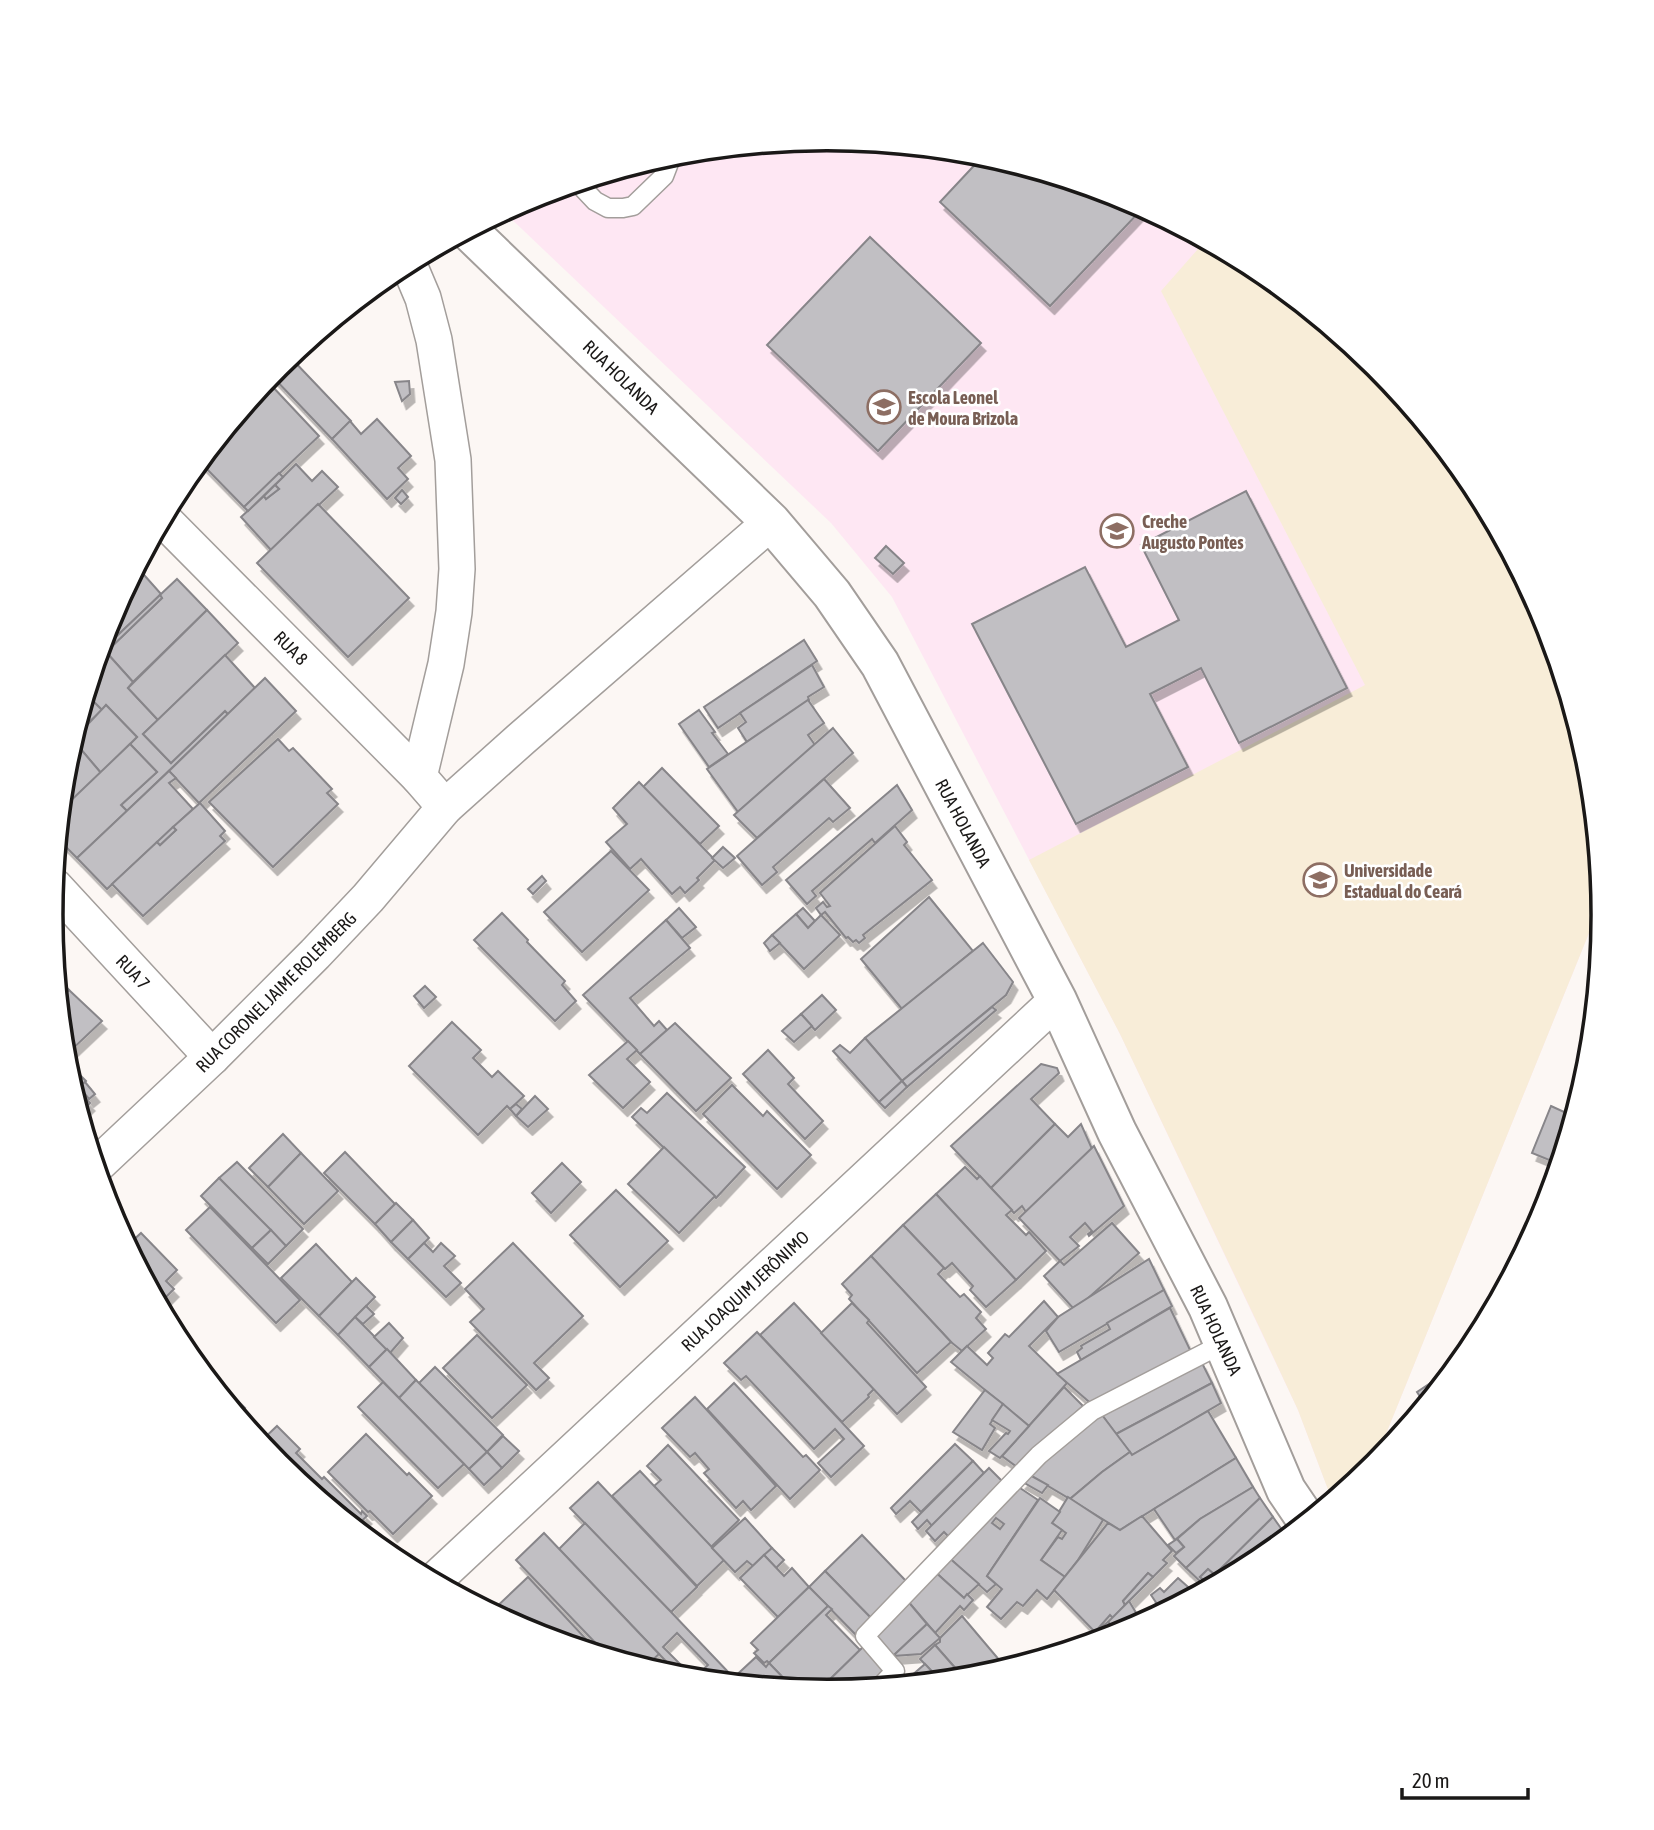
<svg xmlns="http://www.w3.org/2000/svg" width="1654" height="1830" viewBox="0 0 1654 1830" font-family="'Asap Condensed',sans-serif">
<style>
.education{fill:#fee7f3}
.medical{fill:#f8edd8}
.building{fill:#c1bfc3;stroke:#878589;stroke-width:2;fill-rule:evenodd;filter:url(#shadow)}
.lines{fill:none;stroke-linecap:round;stroke-linejoin:round}
.service-casing{stroke:#a39e9b;stroke-width:21}
.minor-casing{stroke:#a39e9b;stroke-width:38}
.tertiary-casing{stroke:#a39e9b;stroke-width:42}
.service{stroke:#fff;stroke-width:18}
.minor{stroke:#fff;stroke-width:35}
.tertiary{stroke:#fff;stroke-width:38}
.labels{text-anchor:middle;dominant-baseline:central;stroke-width:5;stroke-linejoin:round;paint-order:stroke}
.street-label{font-size:18px;fill:#1a1817;stroke:#fff}
.education-label{font-size:18px;font-weight:bold;fill:#785e54;stroke:#fff;text-anchor:start}
.rim{fill:none;stroke:#1a1817;stroke-width:3.5}
</style>
<defs>
<filter id="shadow"><feDropShadow dx="4.5" dy="8" stdDeviation="0" flood-color="#0004"/></filter>
</defs>
<rect width="100%" height="100%" fill="#fcf7f4"/>
<polygon class="education" points="827,139 979,154 1124,198 1259,270 1376,366 1473,484 1544,618 1588,764 1602,901 1373,1466 1332,1500 1298,1410 1120,1034 892,597 831,523 504,212 530,198 676,154"/>
<polygon class="medical" points="1205,241 1259,270 1376,366 1473,484 1544,618 1588,764 1602,901 1373,1466 1332,1500 1298,1410 1263,1335 1120,1034 1029,860 1365,685 1161,291"/>
<g class="building">
<polygon points="984,155 1124,198 1143,208 1050,306 940,202"/>
<polygon points="870,237 981,343 878,451 767,345"/>
<polygon points="290,357 351,421 332,439 271,375"/>
<polygon points="409,381 410,394 402,401 395,382"/>
<polygon points="264,384 268,388 271,385 319,436 244,507 200,462"/>
<polygon points="377,419 411,456 398,468 408,479 387,499 332,439 350,421 361,434"/>
<polygon points="296,464 312,481 322,471 338,487 271,550 241,517 264,496 266,499 279,489 275,485"/>
<polygon points="279,473 283,477 248,511 244,507"/>
<polygon points="275,485 279,489 266,499 264,496"/>
<polygon points="402,490 408,497 401,504 395,498"/>
<polygon points="1246,491 1347,688 1239,743 1201,668 1150,694 1188,767 1076,824 972,624 1085,567 1126,647 1179,620 1141,545"/>
<polygon points="318,504 409,598 348,657 257,563"/>
<polygon points="886,546 904,563 893,574 875,558"/>
<polygon points="137,567 161,594 99,653 110,618"/>
<polygon points="177,579 207,610 133,682 106,652 162,598 160,595 161,594"/>
<polygon points="160,595 162,598 106,652 133,682 128,688 158,720 143,734 171,763 225,711 228,714 127,811 121,805 157,772 130,744 137,737 108,707 106,705 102,710 87,695 99,653"/>
<polygon points="207,610 238,643 158,720 128,688"/>
<polygon points="804,640 817,661 718,728 704,707"/>
<polygon points="225,655 255,688 228,714 225,711 171,763 143,734"/>
<polygon points="812,665 824,687 808,697 809,700 747,742 738,728 746,722 740,713"/>
<polygon points="265,678 296,711 199,803 169,771"/>
<polygon points="87,695 102,710 84,727 79,721"/>
<polygon points="808,700 824,723 808,735 815,745 738,812 707,769"/>
<polygon points="106,705 137,737 101,773 73,740"/>
<polygon points="699,710 715,732 712,733 728,754 709,767 679,724"/>
<polygon points="79,721 84,727 73,738"/>
<polygon points="833,728 853,753 757,838 734,815"/>
<polygon points="278,739 289,751 293,748 332,789 327,793 338,804 273,867 209,802"/>
<polygon points="73,740 101,773 73,799 63,788 66,763"/>
<polygon points="130,744 157,772 121,805 127,811 77,858 58,839 61,810"/>
<polygon points="662,768 719,826 700,844 643,787"/>
<polygon points="169,771 176,778 169,783 193,809 107,889 77,858"/>
<polygon points="824,779 850,808 833,822 829,818 773,867 777,872 762,885 737,856"/>
<polygon points="639,782 715,860 697,878 699,880 685,893 680,887 672,894 641,859 630,869 606,842 627,824 613,808"/>
<polygon points="897,785 912,810 875,843 872,839 812,891 816,896 807,904 786,880"/>
<polygon points="200,803 225,831 220,836 225,841 143,916 112,884 157,842 160,845 176,830 173,827"/>
<polygon points="895,826 907,842 904,845 932,880 863,935 865,938 859,943 856,940 853,942 848,937 846,938 825,912 821,915 816,908 823,902 827,907 830,906 820,893"/>
<polygon points="173,827 176,830 160,845 157,842"/>
<polygon points="723,847 735,858 723,868 712,858"/>
<polygon points="611,851 649,890 582,952 544,912"/>
<polygon points="542,876 546,881 533,894 528,889"/>
<polygon points="929,897 973,951 902,1009 861,959"/>
<polygon points="679,908 696,927 682,938 666,920"/>
<polygon points="803,908 815,921 808,928 796,914"/>
<polygon points="502,913 528,940 527,942 565,981 562,985 576,1001 555,1021 474,940"/>
<polygon points="796,914 808,928 821,915 840,935 804,969 772,935"/>
<polygon points="666,920 690,948 630,998 654,1026 659,1021 667,1030 640,1054 583,995"/>
<polygon points="772,935 780,943 770,951 764,943"/>
<polygon points="983,943 1013,982 1006,995 902,1081 865,1038"/>
<polygon points="57,977 69,990 59,1000"/>
<polygon points="425,986 436,997 424,1008 414,996"/>
<polygon points="69,990 102,1021 65,1056 59,1000"/>
<polygon points="822,995 836,1010 815,1030 801,1014"/>
<polygon points="992,1007 996,1010 907,1087 902,1081"/>
<polygon points="801,1014 812,1026 794,1042 782,1031"/>
<polygon points="452,1022 481,1050 473,1058 492,1077 498,1071 524,1096 510,1109 507,1106 478,1135 409,1066"/>
<polygon points="675,1023 731,1078 696,1111 640,1054"/>
<polygon points="865,1038 902,1081 879,1102 833,1051 840,1045 850,1053"/>
<polygon points="628,1041 637,1050 627,1059 650,1082 623,1108 589,1075"/>
<polygon points="768,1050 794,1078 788,1084 823,1121 805,1139 743,1074"/>
<polygon points="1041,1064 1057,1068 1059,1073 1031,1099 1055,1124 991,1188 951,1146"/>
<polygon points="65,1065 72,1070 74,1069 86,1081 74,1093"/>
<polygon points="902,1081 907,1087 885,1108 879,1102"/>
<polygon points="85,1082 95,1094 89,1099 79,1087"/>
<polygon points="732,1085 763,1116 767,1111 811,1155 777,1189 703,1114"/>
<polygon points="77,1090 90,1103 84,1109 76,1102 74,1093"/>
<polygon points="667,1093 745,1167 716,1198 632,1117 641,1108 647,1113"/>
<polygon points="535,1096 548,1109 528,1127 516,1116"/>
<polygon points="516,1104 522,1109 516,1116 510,1109"/>
<polygon points="1551,1106 1573,1116 1559,1164 1532,1153"/>
<polygon points="1055,1124 1068,1137 1081,1124 1092,1149 1026,1212 1022,1206 1014,1213 991,1188"/>
<polygon points="283,1134 301,1153 268,1187 249,1168"/>
<polygon points="1094,1146 1124,1206 1089,1236 1088,1234 1092,1231 1085,1223 1070,1237 1079,1246 1060,1261 1019,1218"/>
<polygon points="664,1147 715,1196 679,1233 628,1184"/>
<polygon points="345,1152 395,1204 375,1224 324,1173"/>
<polygon points="301,1153 338,1191 304,1224 268,1187"/>
<polygon points="237,1162 303,1229 286,1246 219,1178"/>
<polygon points="562,1163 581,1182 551,1213 532,1193"/>
<polygon points="965,1167 977,1179 980,1176 991,1188 1012,1210 1006,1215 1026,1235 1029,1232 1046,1251 1016,1280 936,1194"/>
<polygon points="219,1178 271,1230 252,1248 201,1196"/>
<polygon points="616,1190 668,1241 620,1287 570,1235"/>
<polygon points="936,1194 1016,1280 986,1307 970,1290 973,1286 952,1263 945,1269 903,1225"/>
<polygon points="396,1203 413,1220 391,1242 375,1224"/>
<polygon points="210,1207 300,1300 276,1323 186,1230"/>
<polygon points="413,1220 429,1238 408,1259 391,1242"/>
<polygon points="1112,1223 1139,1253 1087,1299 1073,1308 1044,1276 1060,1261 1064,1265"/>
<polygon points="903,1225 944,1268 938,1274 960,1297 964,1294 981,1312 976,1318 986,1329 962,1351 951,1342 871,1256"/>
<polygon points="271,1230 286,1246 268,1264 252,1248"/>
<polygon points="141,1233 177,1270 166,1281 174,1289 161,1302 153,1293 128,1245"/>
<polygon points="424,1243 433,1252 441,1243 455,1256 444,1266 461,1283 446,1297 408,1259"/>
<polygon points="513,1243 583,1316 534,1363 549,1378 536,1390 470,1322 484,1309 465,1289"/>
<polygon points="316,1244 352,1282 319,1316 281,1278"/>
<polygon points="871,1256 951,1342 917,1373 849,1299 852,1295 842,1284"/>
<polygon points="1149,1259 1164,1290 1059,1352 1046,1331 1058,1317"/>
<polygon points="356,1278 375,1297 338,1335 319,1316"/>
<polygon points="1164,1290 1172,1306 1081,1360 1077,1352 1082,1348 1081,1346 1110,1329 1107,1323"/>
<polygon points="1044,1301 1058,1317 1029,1346 1067,1383 1029,1426 951,1362 967,1346 987,1365 993,1358 988,1353 1005,1334 1009,1337"/>
<polygon points="794,1303 874,1389 868,1395 869,1397 842,1422 760,1335"/>
<polygon points="852,1303 869,1320 867,1323 926,1387 897,1414 821,1333"/>
<polygon points="366,1306 374,1314 363,1324 355,1317"/>
<polygon points="1170,1308 1192,1354 1095,1407 1057,1374"/>
<polygon points="355,1317 387,1349 369,1367 338,1335"/>
<polygon points="389,1323 403,1338 390,1353 374,1337"/>
<polygon points="757,1332 864,1446 831,1477 818,1463 844,1439 835,1429 814,1449 746,1376 741,1380 724,1363"/>
<polygon points="477,1335 527,1385 492,1418 443,1368"/>
<polygon points="180,1341 245,1408 238,1415 181,1346"/>
<polygon points="387,1349 416,1380 399,1398 369,1367"/>
<polygon points="1201,1361 1212,1383 1116,1434 1102,1415"/>
<polygon points="1456,1366 1425,1404 1417,1392"/>
<polygon points="435,1367 503,1435 487,1452 419,1383"/>
<polygon points="416,1380 487,1452 469,1469 399,1398"/>
<polygon points="383,1382 464,1464 438,1488 358,1407"/>
<polygon points="734,1383 803,1457 806,1455 820,1470 790,1499 707,1409"/>
<polygon points="1212,1383 1221,1403 1132,1455 1116,1434"/>
<polygon points="1064,1387 1083,1406 1059,1428 1021,1470 1002,1456"/>
<polygon points="985,1390 1003,1404 990,1424 995,1428 982,1450 953,1432"/>
<polygon points="695,1397 776,1486 751,1510 743,1501 736,1508 704,1473 709,1469 695,1453 690,1457 662,1428"/>
<polygon points="1003,1404 1029,1426 1000,1458 989,1451 1006,1433 1008,1434 1010,1431 992,1420"/>
<polygon points="1099,1411 1130,1452 1102,1472 1070,1499 1028,1474"/>
<polygon points="1208,1411 1236,1458 1120,1530 1070,1499 1102,1472 1130,1452 1132,1455"/>
<polygon points="277,1426 300,1449 296,1453 322,1479 324,1477 361,1514 362,1511 367,1516 355,1527 278,1464 260,1442"/>
<polygon points="366,1434 407,1475 409,1473 432,1496 393,1534 370,1511 368,1512 328,1472"/>
<polygon points="503,1436 519,1451 502,1468 487,1452"/>
<polygon points="955,1444 973,1461 921,1512 910,1501 896,1514 891,1508"/>
<polygon points="668,1445 739,1520 711,1547 654,1486 661,1480 647,1466"/>
<polygon points="487,1452 502,1468 484,1485 469,1469"/>
<polygon points="1236,1458 1253,1487 1200,1519 1175,1540 1154,1509"/>
<polygon points="973,1461 984,1473 932,1526 927,1520 918,1529 912,1522"/>
<polygon points="989,1468 1004,1483 950,1538 944,1532 935,1541 926,1531"/>
<polygon points="640,1471 724,1560 697,1586 612,1496"/>
<polygon points="1028,1474 1048,1485 1042,1493 1021,1481"/>
<polygon points="598,1482 697,1587 671,1612 570,1508"/>
<path d="M1017,1486L1038,1500L987,1576L996,1584L987,1592L947,1556ZM996,1518L1004,1524L1000,1529L992,1523Z"/>
<polygon points="1253,1487 1260,1498 1186,1568 1174,1556 1184,1547 1177,1539 1200,1519"/>
<polygon points="1068,1497 1103,1520 1078,1560 1065,1577 1041,1560 1058,1537 1062,1539 1066,1533 1052,1523"/>
<polygon points="1040,1498 1060,1512 1052,1523 1062,1530 1041,1560 1065,1577 1047,1599 1037,1590 1023,1606 1017,1602 1001,1619 987,1607 1002,1589 987,1576"/>
<polygon points="1260,1498 1273,1517 1215,1575 1208,1569 1200,1577 1207,1583 1204,1585 1186,1568"/>
<polygon points="1142,1516 1172,1551 1163,1560 1167,1563 1153,1577 1148,1573 1123,1601 1125,1605 1113,1618 1110,1615 1095,1632 1054,1590 1108,1523 1120,1530"/>
<polygon points="1273,1517 1287,1537 1258,1561 1203,1590 1201,1588"/>
<polygon points="745,1518 772,1548 753,1566 747,1561 735,1572 712,1548"/>
<polygon points="585,1523 671,1612 731,1675 724,1681 694,1678 708,1665 677,1633 663,1647 694,1678 681,1677 559,1549"/>
<polygon points="544,1533 659,1654 645,1667 608,1656 516,1560"/>
<polygon points="862,1535 907,1582 872,1619 825,1571"/>
<polygon points="1177,1539 1184,1547 1176,1553 1168,1545"/>
<polygon points="772,1548 784,1560 776,1568 764,1555"/>
<polygon points="764,1555 784,1576 792,1568 809,1587 778,1617 740,1578"/>
<polygon points="947,1556 979,1584 964,1598 933,1570"/>
<polygon points="1208,1569 1215,1575 1207,1583 1200,1577"/>
<polygon points="933,1570 964,1598 967,1594 973,1600 964,1610 960,1606 935,1633 906,1599"/>
<polygon points="825,1571 872,1619 856,1635 809,1587"/>
<polygon points="1148,1573 1153,1577 1125,1605 1123,1601"/>
<polygon points="528,1577 599,1653 530,1632 491,1612"/>
<polygon points="1178,1578 1196,1594 1124,1632 1119,1634 1108,1622 1129,1601 1138,1616 1157,1604 1151,1595 1160,1588 1164,1592"/>
<polygon points="809,1587 828,1606 769,1663 767,1661 764,1663 754,1653 758,1650 751,1643"/>
<polygon points="906,1599 927,1624 893,1656 871,1634"/>
<polygon points="828,1606 832,1609 826,1615 860,1650 819,1690 793,1688 769,1663"/>
<polygon points="962,1616 1006,1668 978,1676 964,1678 935,1645 940,1642 940,1638"/>
<polygon points="1108,1622 1119,1634 1082,1645 1097,1630"/>
<polygon points="927,1624 940,1638 921,1654 893,1656"/>
<polygon points="865,1645 886,1668 867,1687 827,1691 819,1690"/>
<polygon points="935,1645 964,1678 940,1680 920,1659"/>
<polygon points="756,1657 766,1667 769,1663 793,1688 729,1682"/>
<polygon points="925,1664 940,1680 902,1684"/>
</g>
<g class="lines">
<defs>
<g id="service">
<polyline points="578,183 595,201 608,208 623,208 633,206 664,176 669,163 669,156"/>
<polyline points="881,1686 895,1671 865,1636 1039,1455 1092,1411 1224,1343"/>
</g>
<g id="minor">
<polyline points="406,264 412,272 423,298 434,340 453,460 457,569 454,612 446,664 419,777 445,807"/>
<polyline points="163,519 419,777"/>
<polyline points="54,886 212,1057"/>
<polyline points="96,1166 212,1057 315,954 368,898 445,807 521,739 771,522"/>
<polyline points="434,1581 1057,1000"/>
</g>
<polyline id="tertiary" points="469,231 771,522 832,594 880,664 1057,1000 1117,1132 1208,1307 1286,1490 1307,1521"/>
</defs>
<use href="#service" class="service-casing"/>
<use href="#minor" class="minor-casing"/>
<use href="#tertiary" class="tertiary-casing"/>
<use href="#service" class="service"/>
<use href="#minor" class="minor"/>
<use href="#tertiary" class="tertiary"/>
</g>
<defs>
<symbol id="school-ring" viewBox="-11 -11 22 22"><circle r="9.5" fill="#fff" stroke="#8d6e63" stroke-width="1.5"/><path d="M0-5L7-2L0 1L-7-2ZM-4 1L0 2.5L4 1V4Q0 6-4 4Z" fill="#8d6e63"/></symbol>
<symbol id="university-ring" viewBox="-11 -11 22 22"><circle r="9.5" fill="#fff" stroke="#8d6e63" stroke-width="1.5"/><path d="M0-5L7-2L0 1L-7-2ZM-4 1L0 2.5L4 1V4Q0 6-4 4Z" fill="#8d6e63"/></symbol>
</defs>
<g fill-rule="evenodd">
<use href="#school-ring" x="865" y="388" width="38" height="38"/>
<use href="#school-ring" x="1098" y="512" width="38" height="38"/>
<use href="#university-ring" x="1301" y="861" width="38" height="38"/>
</g>
<g class="labels">
<g class="street-label">
<text transform="translate(621 377) rotate(44)">RUA HOLANDA</text>
<text transform="translate(291 648) rotate(45)">RUA 8</text>
<text transform="translate(963 823) rotate(62)">RUA HOLANDA</text>
<text transform="translate(133 972) rotate(47)">RUA 7</text>
<text transform="translate(276 992) rotate(-45)">RUA CORONEL JAIME ROLEMBERG</text>
<text transform="translate(745 1291) rotate(-43)">RUA JOAQUIM JERÔNIMO</text>
<text transform="translate(1216 1330) rotate(65)">RUA HOLANDA</text>
</g>
<g class="education-label">
<text x="908" y="397">Escola Leonel<tspan x="908" dy="21">de Moura Brizola</tspan></text>
<text x="1142" y="521">Creche<tspan x="1142" dy="21">Augusto Pontes</tspan></text>
<text x="1344" y="870">Universidade<tspan x="1344" dy="21">Estadual do Ceará</tspan></text>
</g>
</g>
<path d="M0 0H1654V1830H0ZM63 915a764 764 0 1 1 1528 0a764 764 0 1 1-1528 0Z" fill="#fff" fill-rule="evenodd"/>
<path class="rim" d="M63 915a764 764 0 1 1 1528 0a764 764 0 1 1-1528 0Z"/>
<path d="M1402 1788v10h126v-10" fill="none" stroke="#1a1817" stroke-width="3.5"/>
<text x="1412" y="1788" font-size="21" fill="#1a1817" stroke="#ffffff" stroke-width="5" paint-order="stroke">20 m</text>
</svg>
